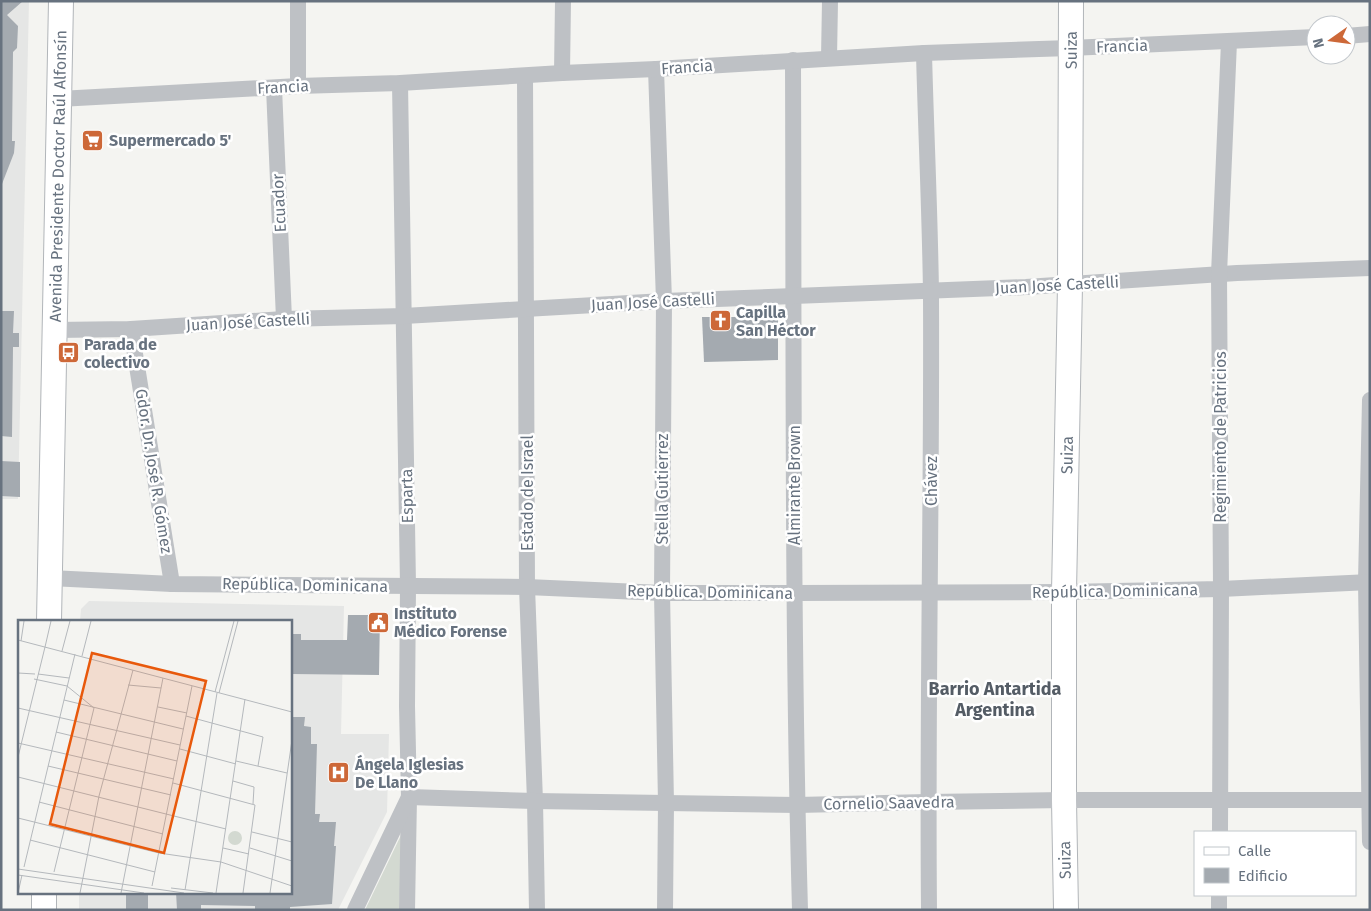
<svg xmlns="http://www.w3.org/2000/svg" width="1371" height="911" viewBox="0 0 1371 911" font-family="'Fira Sans',sans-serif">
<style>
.built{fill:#e5e6e5}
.green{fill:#d3d9d1}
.building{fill:#a4aab0}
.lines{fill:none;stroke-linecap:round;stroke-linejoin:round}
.secondary-casing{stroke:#b1b5b9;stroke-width:26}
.street{stroke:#bec1c5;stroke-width:16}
.secondary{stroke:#fff;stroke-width:24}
.labels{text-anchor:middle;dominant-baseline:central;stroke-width:5;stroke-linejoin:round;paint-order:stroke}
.street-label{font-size:16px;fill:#67727f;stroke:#fff}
.poi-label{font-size:16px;font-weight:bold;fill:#67727f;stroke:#fff;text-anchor:start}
.neighbourhood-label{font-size:18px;font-weight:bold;fill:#545c65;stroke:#fff}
.inset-road{fill:none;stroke:#b4b8bc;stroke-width:1}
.view{fill:#e8590c;fill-opacity:0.15;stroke:#e8590c;stroke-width:2.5}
.inset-edge{fill:none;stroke:#67727f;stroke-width:2.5}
</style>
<rect width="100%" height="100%" fill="#f4f4f1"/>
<g class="built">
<polygon points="1,1 29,1 18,499 1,499"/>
<polygon points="89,601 344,606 341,734 389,734 387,812 338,910 79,910 79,892 290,892 290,621 80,621 81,609"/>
</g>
<polygon class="green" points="403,831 399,910 365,910"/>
<g class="building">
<polygon points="1,1 23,1 7,15 18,26 17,48 13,52 12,141 15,141 14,153 2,184"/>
<polygon points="1,311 14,311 13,333 19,333 19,347 13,347 12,437 1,436"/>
<polygon points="702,317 778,317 778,360 704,362"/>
<polygon points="1,461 20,462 20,497 1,496"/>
<polygon points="348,615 380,615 379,675 292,674 292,662 290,662 290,634 301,634 301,640 347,640"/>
<polygon points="290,717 305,717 304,726 311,727 311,744 317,744 315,814 320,814 319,822 336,822 334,846 336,846 332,904 290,907 290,910 255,910 255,906 201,905 201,910 177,910 176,892 290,892"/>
<rect x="126" y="892" width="22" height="18"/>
</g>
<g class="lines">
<defs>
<g id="secondary">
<path id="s1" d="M49,621L61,1"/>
<polyline points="44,910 44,892"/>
<path id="s2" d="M1066,910L1064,800V592L1070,285L1071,1"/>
</g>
</defs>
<use href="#secondary" class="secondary-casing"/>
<g class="street">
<polyline points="1346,36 1370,34"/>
<path d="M924,53C926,133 930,214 931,294C932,499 927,704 929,910"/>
<polyline points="829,58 830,1"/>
<path d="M793,60C794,343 792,627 800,910"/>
<polyline points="656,69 664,301 662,593 666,803 665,910"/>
<polyline points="562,73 563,1"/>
<polyline points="525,76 527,587 535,801 537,910"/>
<polyline points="400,83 408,586 407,706 409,797 407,910"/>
<polyline points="298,86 298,1"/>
<polyline points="274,88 284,319"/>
<polyline points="59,99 298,86 400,83 562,73 656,69 924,53 1070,48 1316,37"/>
<polyline points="131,329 172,584"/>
<polyline points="55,330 131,329 284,319 404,316 664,301 1026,287 1237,273 1370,268"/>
<polyline points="1370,400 1366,582 1370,842"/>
<polyline points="50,578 172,584 527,587 662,593 795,593 1064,592 1221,589 1370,582"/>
<polyline points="1220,832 1221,589 1219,274 1229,42"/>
<polyline points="355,910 409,797 535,801 797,805 928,802 1064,800 1370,800"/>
<polyline points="1219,910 1219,895"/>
</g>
<use href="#secondary" class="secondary"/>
</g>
<defs>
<symbol id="supermarket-square" viewBox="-11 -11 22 22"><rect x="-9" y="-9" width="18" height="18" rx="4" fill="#cd6838" stroke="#fff"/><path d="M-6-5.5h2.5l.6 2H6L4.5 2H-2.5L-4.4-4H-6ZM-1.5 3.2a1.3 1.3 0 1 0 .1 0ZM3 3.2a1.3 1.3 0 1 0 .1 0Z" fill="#fff"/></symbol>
<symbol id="church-square" viewBox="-11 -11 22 22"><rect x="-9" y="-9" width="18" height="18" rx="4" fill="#cd6838" stroke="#fff"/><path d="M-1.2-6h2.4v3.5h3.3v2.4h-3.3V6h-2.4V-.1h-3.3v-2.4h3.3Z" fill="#fff"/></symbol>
<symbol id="bus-square" viewBox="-11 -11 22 22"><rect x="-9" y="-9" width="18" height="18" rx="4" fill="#cd6838" stroke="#fff"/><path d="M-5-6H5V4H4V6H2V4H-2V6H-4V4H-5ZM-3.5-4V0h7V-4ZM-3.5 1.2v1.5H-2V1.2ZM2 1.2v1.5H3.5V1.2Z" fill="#fff"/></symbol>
<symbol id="civic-square" viewBox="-11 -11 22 22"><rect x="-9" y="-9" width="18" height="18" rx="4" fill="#cd6838" stroke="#fff"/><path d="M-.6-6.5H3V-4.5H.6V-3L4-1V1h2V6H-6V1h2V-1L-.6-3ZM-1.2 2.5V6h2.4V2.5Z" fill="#fff"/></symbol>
<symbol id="hospital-square" viewBox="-11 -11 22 22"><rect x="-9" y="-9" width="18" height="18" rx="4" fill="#cd6838" stroke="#fff"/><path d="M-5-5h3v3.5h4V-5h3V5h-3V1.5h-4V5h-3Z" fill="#fff"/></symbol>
</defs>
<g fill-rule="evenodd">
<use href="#supermarket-square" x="80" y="128" width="25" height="25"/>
<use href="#church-square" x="708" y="308" width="25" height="25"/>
<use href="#bus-square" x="56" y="340" width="25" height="25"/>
<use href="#civic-square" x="366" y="610" width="25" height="25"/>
<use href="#hospital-square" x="326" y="760" width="25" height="25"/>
</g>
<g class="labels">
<g class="street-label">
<text transform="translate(1122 46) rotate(-2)">Francia</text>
<text stroke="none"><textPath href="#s2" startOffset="860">Suiza</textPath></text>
<text transform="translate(687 67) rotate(-4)">Francia</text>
<text transform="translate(283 87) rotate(-3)">Francia</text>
<text stroke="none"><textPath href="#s1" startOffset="445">Avenida Presidente Doctor Raúl Alfonsín</textPath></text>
<text transform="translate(279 203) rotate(-93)">Ecuador</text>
<text transform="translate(1057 285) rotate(-3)">Juan José Castelli</text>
<text transform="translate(653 302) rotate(-3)">Juan José Castelli</text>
<text transform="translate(248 322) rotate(-3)">Juan José Castelli</text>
<text transform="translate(1220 437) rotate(-90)">Regimiento de Patricios</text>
<text stroke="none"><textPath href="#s2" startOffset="455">Suiza</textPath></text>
<text transform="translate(154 471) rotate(81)">Gdor. Dr. José R. Gómez</text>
<text transform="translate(931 481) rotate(-90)">Chávez</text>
<text transform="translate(794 485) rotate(-90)">Almirante Brown</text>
<text transform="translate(662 489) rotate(-90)">Stella Gutierrez</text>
<text transform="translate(527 493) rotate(-90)">Estado de Israel</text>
<text transform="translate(407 496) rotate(-91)">Esparta</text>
<text transform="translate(305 585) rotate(1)">República. Dominicana</text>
<text transform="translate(1115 591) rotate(-1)">República. Dominicana</text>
<text transform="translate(710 592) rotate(1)">República. Dominicana</text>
<text transform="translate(889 803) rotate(-1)">Cornelio Saavedra</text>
<text transform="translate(1065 860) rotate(-91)">Suiza</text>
</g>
<g class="poi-label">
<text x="109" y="140">Supermercado 5'</text>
<text x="736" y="312">Capilla<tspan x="736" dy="18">San Héctor</tspan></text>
<text x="84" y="344">Parada de<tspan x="84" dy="18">colectivo</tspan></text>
<text x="394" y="613">Instituto<tspan x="394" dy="18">Médico Forense</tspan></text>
<text x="355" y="764">Ángela Iglesias<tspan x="355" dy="18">De Llano</tspan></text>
</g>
<g class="neighbourhood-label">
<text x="995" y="689">Barrio Antartida<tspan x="995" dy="21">Argentina</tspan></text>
</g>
</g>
<g transform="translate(18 620)">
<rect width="274" height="274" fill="#f4f4f1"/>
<path d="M210 218a7 7 0 1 1 14 0a7 7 0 1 1-14 0Z" fill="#d3d9d1"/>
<path class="inset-road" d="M0,20L274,92M3,21L6,1M27,27L33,1M44,31L52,1M64,36L73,1M0,53L17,54M20,54L51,58M16,59L49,66L76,88L36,252M110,65L143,68M197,72L216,1M201,73L220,1M46,80L165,109M140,87L169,93M0,88L162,125M168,96L245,117L240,146M38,112L159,141M0,123L156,159M162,129L218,144M0,137L27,27M218,141L269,153M30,146L153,175M0,157L208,209M215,161L236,167L235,184M155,163L237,185L225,273M21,182L145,214M0,198L141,233L203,242L274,266M234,212L274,222M12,220L137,252M205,228L231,234M232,228L274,241M6,247L57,34M0,249L166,273M0,255L126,273M134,266L174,66M153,268L195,273M167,270L199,73M0,273L4,255M62,273L81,176L115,50M103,273L145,58M198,273L227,79M252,273L274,120"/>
<path class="view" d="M74,33L188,61L146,233L32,204Z"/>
<rect width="274" height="274" class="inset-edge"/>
</g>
<rect width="1371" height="911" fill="none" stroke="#67727f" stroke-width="5"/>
<rect x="1194" y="831" width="162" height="65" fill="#ffffff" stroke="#c2c7cc"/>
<rect x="1204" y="847" width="25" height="8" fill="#ffffff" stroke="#c2c7cc"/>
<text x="1238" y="856" font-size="15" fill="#67727f">Calle</text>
<rect x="1204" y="868" width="25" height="15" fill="#a4aab0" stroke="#c2c7cc"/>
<text x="1238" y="881" font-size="15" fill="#67727f">Edificio</text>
<g transform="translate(1331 40) rotate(256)"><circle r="24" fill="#ffffff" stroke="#c2c7cc"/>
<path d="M0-4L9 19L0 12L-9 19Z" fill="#cd6838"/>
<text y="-8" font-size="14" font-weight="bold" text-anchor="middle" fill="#67727f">N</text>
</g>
</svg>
